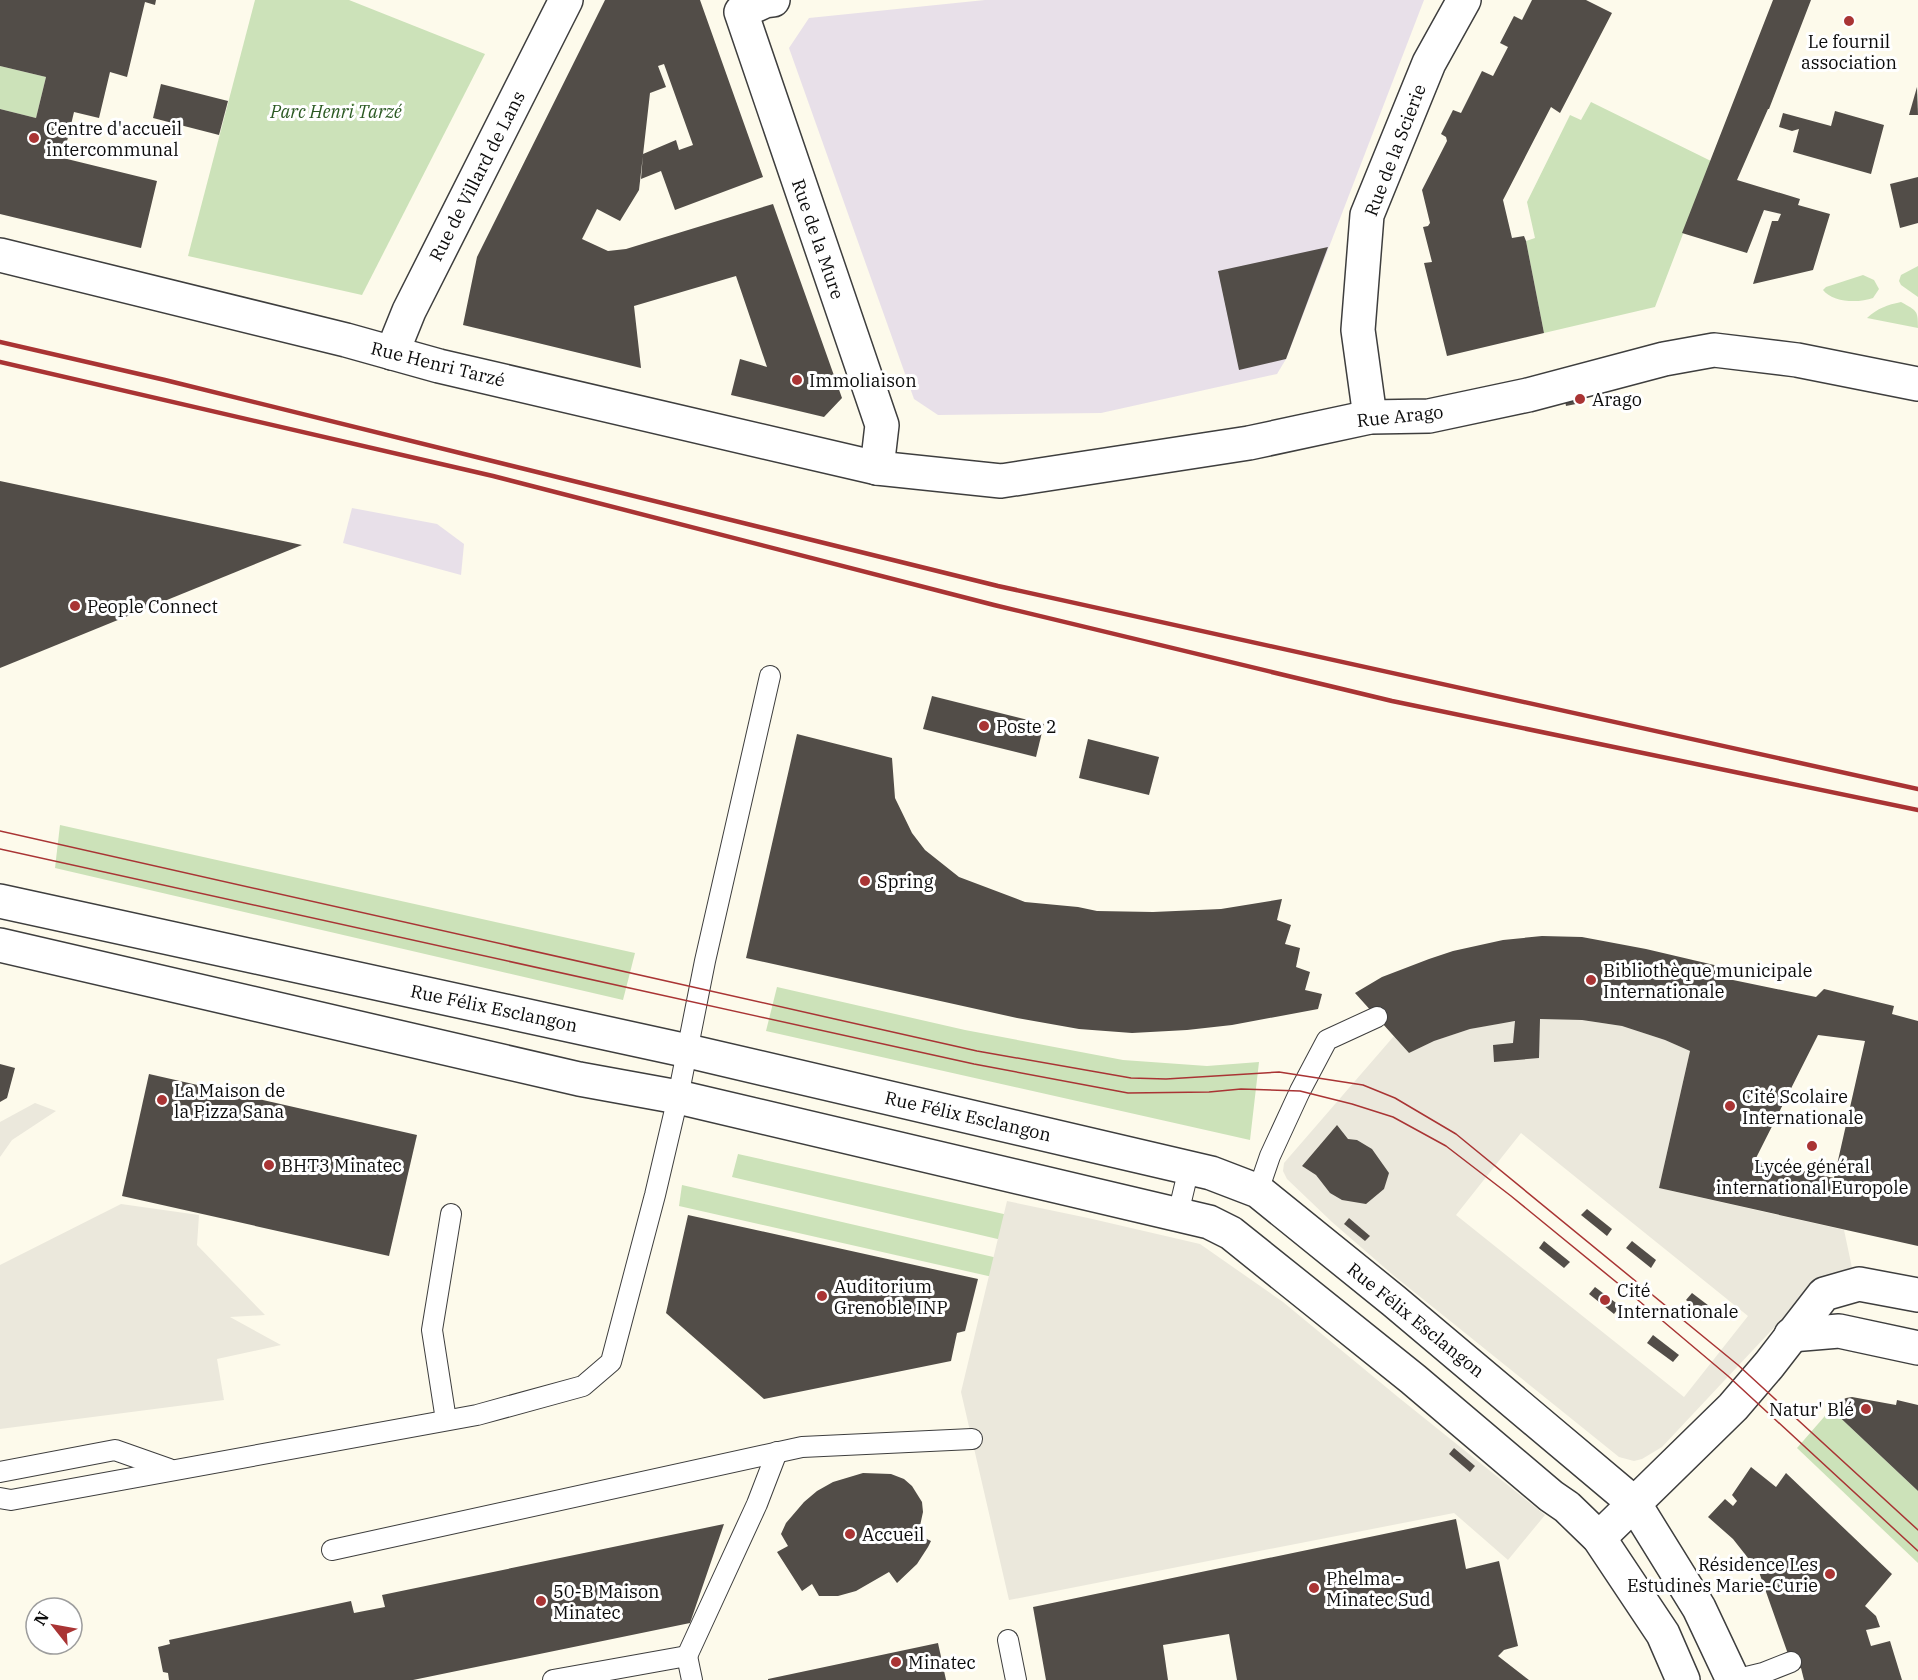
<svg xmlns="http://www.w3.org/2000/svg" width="1918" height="1680" viewBox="0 0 1918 1680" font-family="'IBM Plex Serif',serif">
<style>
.industrial{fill:#e8e0e9}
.green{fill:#cce2b9}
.plaza{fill:#ebe8dc;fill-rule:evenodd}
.building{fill:#524d48;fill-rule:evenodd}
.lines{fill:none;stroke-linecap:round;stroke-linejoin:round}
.service-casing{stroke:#3e3e3e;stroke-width:22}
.minor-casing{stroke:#3e3e3e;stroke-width:36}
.tertiary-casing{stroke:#3e3e3e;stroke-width:36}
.service{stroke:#fff;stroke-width:20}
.minor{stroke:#fff;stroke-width:33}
.tertiary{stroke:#fff;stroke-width:33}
.tram{stroke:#a93434;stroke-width:1.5}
.rail{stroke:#a93434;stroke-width:4.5}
.poi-dot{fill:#a93434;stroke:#fff;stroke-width:2}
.labels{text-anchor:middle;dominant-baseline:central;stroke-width:6;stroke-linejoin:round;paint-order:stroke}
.poi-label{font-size:18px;fill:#0b0b0b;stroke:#fff;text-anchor:start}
.park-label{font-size:18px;font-style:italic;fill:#2c5a24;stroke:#fff}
.street-label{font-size:18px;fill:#0b0b0b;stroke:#fff}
</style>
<rect width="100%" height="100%" fill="#fdfaeb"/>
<g class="industrial">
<polygon points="985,0 1424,0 1286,359 1277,374 1101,413 938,415 914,399 789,48 809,18"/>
<polygon points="352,508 437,524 464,544 461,575 343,543"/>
</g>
<g class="green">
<polygon points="255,0 349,0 485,54 362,295 188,256"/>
<polygon points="0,66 46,77 36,118 0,109"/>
<polygon points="1591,102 1711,161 1655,307 1544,333 1526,241 1535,238 1527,202 1570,115 1581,120"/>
<polygon points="1918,266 1918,297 1901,285 1899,281 1901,275"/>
<path d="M1863,275L1874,280L1879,289L1873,298C1859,303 1833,303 1823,290L1826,287Z"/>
<path d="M1901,302C1917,311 1918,310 1918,328L1867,318C1878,308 1887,305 1901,302Z"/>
<polygon points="60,825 635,953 623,1000 55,868"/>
<polygon points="777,987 965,1030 1123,1060 1207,1066 1259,1062 1250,1140 766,1031"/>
<polygon points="738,1154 1212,1261 1216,1290 732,1177"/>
<polygon points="682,1185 1002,1259 997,1278 679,1206"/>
<polygon points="1831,1409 1918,1491 1918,1563 1797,1448"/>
</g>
<g class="plaza">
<path d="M1540,1019L1582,1020L1622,1026L1665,1040L1690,1051L1659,1188L1844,1230L1851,1263L1853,1275L1798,1302L1662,1447L1642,1459L1634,1461L1619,1457L1393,1275L1332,1222L1287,1179L1283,1171L1284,1163L1394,1036L1409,1053L1434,1041L1470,1029L1501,1023ZM1337,1125L1346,1192L1302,1166ZM1521,1133L1748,1316L1684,1397L1456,1215ZM1349,1218L1369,1235L1365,1241L1344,1224Z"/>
<polygon points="35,1103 56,1111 12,1140 0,1157 0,1122"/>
<polygon points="1007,1201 1088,1218 1200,1244 1283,1302 1398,1397 1545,1515 1508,1560 1454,1513 1009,1600 961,1392"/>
<polygon points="121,1204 199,1215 197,1245 265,1315 230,1317 281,1345 217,1359 224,1400 0,1429 0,1265"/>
</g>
<g class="building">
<polygon points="0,0 156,0 155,5 145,2 127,77 110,72 99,118 74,112 63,158 157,181 141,248 0,214 0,109 36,118 46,77 0,66"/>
<polygon points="605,0 700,0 763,177 675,210 661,171 641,179 643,154 676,140 679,150 693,145 664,64 658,66 666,87 650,93 639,190 620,221 597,209 582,239 608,251 626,249 773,204 842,398 824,417 731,395 740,359 767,367 736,276 634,306 641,368 463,325 477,257"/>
<polygon points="1532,0 1586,0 1612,13 1560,113 1551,107 1503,200 1512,238 1524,236 1526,241 1544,333 1447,356 1424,263 1432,262 1423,227 1428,226 1430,223 1422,190 1447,141 1446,137 1441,134 1453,110 1461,113 1482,71 1493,76 1508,47 1500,43 1514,16 1522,20"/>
<polygon points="1773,0 1811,0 1769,109 1768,109 1737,180 1800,199 1798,205 1830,214 1813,270 1753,284 1772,221 1778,221 1781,214 1764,210 1747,253 1682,233"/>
<polygon points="161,84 228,101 219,135 153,118"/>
<polygon points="1917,87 1918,115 1909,115"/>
<polygon points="1835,111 1884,125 1871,174 1793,152 1799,129 1792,131 1779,127 1783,113 1831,126"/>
<polygon points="1918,177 1918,223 1900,228 1890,184"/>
<polygon points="1328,247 1286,359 1239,370 1218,271"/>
<polygon points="1585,396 1586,402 1566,406 1565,401"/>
<polygon points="0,481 302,545 0,668"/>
<polygon points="932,696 1044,724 1036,757 923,729"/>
<polygon points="797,734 892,758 895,798 912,833 925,850 959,877 1025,902 1078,907 1097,911 1153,912 1221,909 1282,899 1277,920 1291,925 1285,944 1300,948 1296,967 1310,972 1305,990 1322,994 1318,1009 1232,1025 1187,1030 1132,1033 1079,1029 1017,1018 746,958"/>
<polygon points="1088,739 1159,757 1149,795 1079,778"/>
<path d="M1542,936L1582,937L1646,949L1727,968L1725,976L1733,980L1816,997L1824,989L1894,1006L1892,1014L1918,1021V1246L1659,1188L1690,1051L1665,1040L1622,1026L1582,1020L1540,1019L1539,1058L1494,1062L1493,1045L1513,1043L1515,1021L1470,1029L1434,1041L1409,1053L1355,993L1382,977L1429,959L1453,951L1503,940ZM1818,1035L1865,1041L1834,1178L1755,1160Z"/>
<polygon points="0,1064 15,1068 7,1098 0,1102"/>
<polygon points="149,1074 417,1135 389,1256 122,1196"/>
<polygon points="1337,1125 1348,1139 1357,1140 1372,1149 1389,1173 1384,1189 1366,1204 1342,1200 1330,1193 1316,1175 1302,1166"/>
<polygon points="1587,1209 1612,1229 1607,1236 1581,1215"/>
<polygon points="688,1215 978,1279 965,1331 957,1333 951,1361 764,1399 666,1313"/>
<polygon points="1349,1218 1370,1236 1365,1241 1344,1224"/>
<polygon points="1544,1241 1570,1262 1564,1268 1539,1248"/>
<polygon points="1632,1241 1656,1260 1651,1268 1626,1248"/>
<polygon points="1595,1287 1620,1306 1614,1314 1589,1294"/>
<polygon points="1692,1293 1717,1312 1711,1319 1686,1300"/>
<polygon points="1653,1335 1679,1355 1673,1362 1647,1343"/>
<polygon points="1852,1397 1896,1405 1897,1400 1918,1405 1918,1491 1831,1409 1839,1402 1846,1398"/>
<polygon points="1454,1448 1475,1466 1470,1472 1449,1454"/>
<polygon points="1751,1467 1776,1487 1786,1473 1892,1574 1865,1606 1876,1616 1880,1627 1866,1630 1871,1646 1890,1641 1902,1680 1804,1680 1801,1668 1794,1671 1759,1572 1733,1539 1708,1517 1725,1499 1733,1506 1737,1501 1732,1495"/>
<polygon points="863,1473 891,1474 904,1479 912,1486 922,1502 923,1512 918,1535 931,1541 928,1547 917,1564 897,1583 889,1572 856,1591 838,1596 819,1596 812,1584 802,1591 777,1552 788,1546 781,1534 786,1523 804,1502 817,1491 833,1482"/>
<polygon points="1456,1519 1466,1569 1499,1561 1518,1646 1504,1650 1498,1656 1529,1680 1237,1680 1229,1634 1163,1645 1168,1680 1046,1680 1033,1607"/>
<polygon points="724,1524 690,1623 413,1680 169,1680 168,1673 163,1672 158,1647 170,1644 169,1640 351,1601 354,1613 385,1607 382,1595"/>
<polygon points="938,1643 946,1680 768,1680 768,1679"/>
</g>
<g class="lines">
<defs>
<g id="service">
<polyline points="1258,1191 1270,1156 1300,1091 1327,1040 1377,1017"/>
<polyline points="1178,1214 1189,1168"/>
<polyline points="446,1420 432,1330 451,1214"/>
<polyline points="0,1472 115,1450 169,1469"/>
<polyline points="0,1498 11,1500 477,1415 583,1386 611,1362 655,1195 678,1097 705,961 770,676"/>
<polyline points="332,1550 802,1447 972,1439"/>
<polyline points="1008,1640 1016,1680"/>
<polyline points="687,1656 757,1504 777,1452"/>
<polyline points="553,1680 687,1656 692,1680"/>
<polyline points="1734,1680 1763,1673 1791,1662"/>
</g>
<g id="minor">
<polyline points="773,0 765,1 741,12 882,425 877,468"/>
<polyline points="0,255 346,340 439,366 877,468 1001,481 1249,443 1370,417 1429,416 1528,395 1664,359 1714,350 1797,360 1918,384"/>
<polyline points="392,353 409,311 566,0"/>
<polyline points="1370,417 1358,330 1367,215 1429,63 1464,0"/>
<polyline points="1791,1335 1839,1331 1918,1348"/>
<polyline points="1599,1538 1733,1407 1769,1365 1824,1294 1859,1284 1918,1295"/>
</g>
<g id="tertiary">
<polyline points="0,901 688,1051 1211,1173 1258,1191 1394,1301 1634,1503 1699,1608 1733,1680"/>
<polyline points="0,945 579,1079 678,1097 1209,1222 1231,1233 1413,1379 1551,1496 1567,1507 1599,1538 1663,1634 1683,1680"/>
</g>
</defs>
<use href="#service" class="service-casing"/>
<use href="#minor" class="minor-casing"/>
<use href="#tertiary" class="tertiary-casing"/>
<use href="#service" class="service"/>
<use href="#minor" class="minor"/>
<use href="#tertiary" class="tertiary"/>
<g class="tram">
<polyline points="0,831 977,1051 1131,1078 1166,1079 1279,1072 1363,1085 1395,1098 1456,1134 1738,1365 1918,1530"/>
<polyline points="0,849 974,1064 1128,1093 1209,1092 1241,1089 1300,1091 1352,1104 1393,1117 1446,1146 1511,1196 1626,1290 1728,1376 1918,1551"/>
</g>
<g class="rail">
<polyline points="0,342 165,380 998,586 1918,789"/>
<polyline points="0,362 493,476 994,605 1392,701 1918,810"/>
</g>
</g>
<g class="poi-dot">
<circle cx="1849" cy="21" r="6"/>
<circle cx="34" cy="138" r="6"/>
<circle cx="797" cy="380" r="6"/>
<circle cx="1580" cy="399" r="6"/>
<circle cx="75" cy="606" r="6"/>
<circle cx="984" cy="726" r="6"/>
<circle cx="865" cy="881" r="6"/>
<circle cx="1591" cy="980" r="6"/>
<circle cx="162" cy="1100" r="6"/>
<circle cx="1730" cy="1106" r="6"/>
<circle cx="1812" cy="1146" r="6"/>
<circle cx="269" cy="1165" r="6"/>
<circle cx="822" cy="1296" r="6"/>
<circle cx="1605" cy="1300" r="6"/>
<circle cx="1866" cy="1409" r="6"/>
<circle cx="850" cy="1534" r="6"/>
<circle cx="1830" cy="1574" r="6"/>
<circle cx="1314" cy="1588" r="6"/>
<circle cx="541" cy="1601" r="6"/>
<circle cx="896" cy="1662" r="6"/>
</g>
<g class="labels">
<g class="poi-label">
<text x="1849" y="41" text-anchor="middle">Le fournil<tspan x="1849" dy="21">association</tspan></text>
<text x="46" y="128">Centre d'accueil<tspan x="46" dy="21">intercommunal</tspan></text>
<text x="809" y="380">Immoliaison</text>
<text x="1592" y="399">Arago</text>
<text x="87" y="606">People Connect</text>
<text x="996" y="726">Poste 2</text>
<text x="877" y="881">Spring</text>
<text x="1603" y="970">Bibliothèque municipale<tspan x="1603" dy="21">Internationale</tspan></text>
<text x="174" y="1090">La Maison de<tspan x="174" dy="21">la Pizza Sana</tspan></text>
<text x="1742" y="1096">Cité Scolaire<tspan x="1742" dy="21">Internationale</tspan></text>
<text x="281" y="1165">BHT3 Minatec</text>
<text x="1812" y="1166" text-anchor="middle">Lycée général<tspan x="1812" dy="21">international Europole</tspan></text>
<text x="834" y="1286">Auditorium<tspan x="834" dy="21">Grenoble INP</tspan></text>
<text x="1617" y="1290">Cité<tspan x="1617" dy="21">Internationale</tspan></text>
<text x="1854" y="1409" text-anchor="end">Natur' Blé</text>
<text x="862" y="1534">Accueil</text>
<text x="1818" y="1564" text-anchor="end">Résidence Les<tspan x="1818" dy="21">Estudines Marie-Curie</tspan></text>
<text x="1326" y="1578">Phelma -<tspan x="1326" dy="21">Minatec Sud</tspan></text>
<text x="553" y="1591">50-B Maison<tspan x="553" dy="21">Minatec</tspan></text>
<text x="908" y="1662">Minatec</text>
</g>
<g class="park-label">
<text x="336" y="111">Parc Henri Tarzé</text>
</g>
<g class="street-label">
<text transform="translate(1395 150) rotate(-69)">Rue de la Scierie</text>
<text transform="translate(477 176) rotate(-63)">Rue de Villard de Lans</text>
<text transform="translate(818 239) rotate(71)">Rue de la Mure</text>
<text transform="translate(438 364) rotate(14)">Rue Henri Tarzé</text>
<text transform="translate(1400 416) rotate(-6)">Rue Arago</text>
<text transform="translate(494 1008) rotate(12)">Rue Félix Esclangon</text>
<text transform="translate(968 1116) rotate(13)">Rue Félix Esclangon</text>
<text transform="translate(1416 1320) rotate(39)">Rue Félix Esclangon</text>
</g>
</g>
<g transform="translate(54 1626) rotate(301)"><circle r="28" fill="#ffffff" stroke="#9d9d9d" stroke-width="1.5"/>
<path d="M0-4.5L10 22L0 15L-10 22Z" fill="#a93434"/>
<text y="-9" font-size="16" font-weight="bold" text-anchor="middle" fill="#0b0b0b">N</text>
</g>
</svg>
